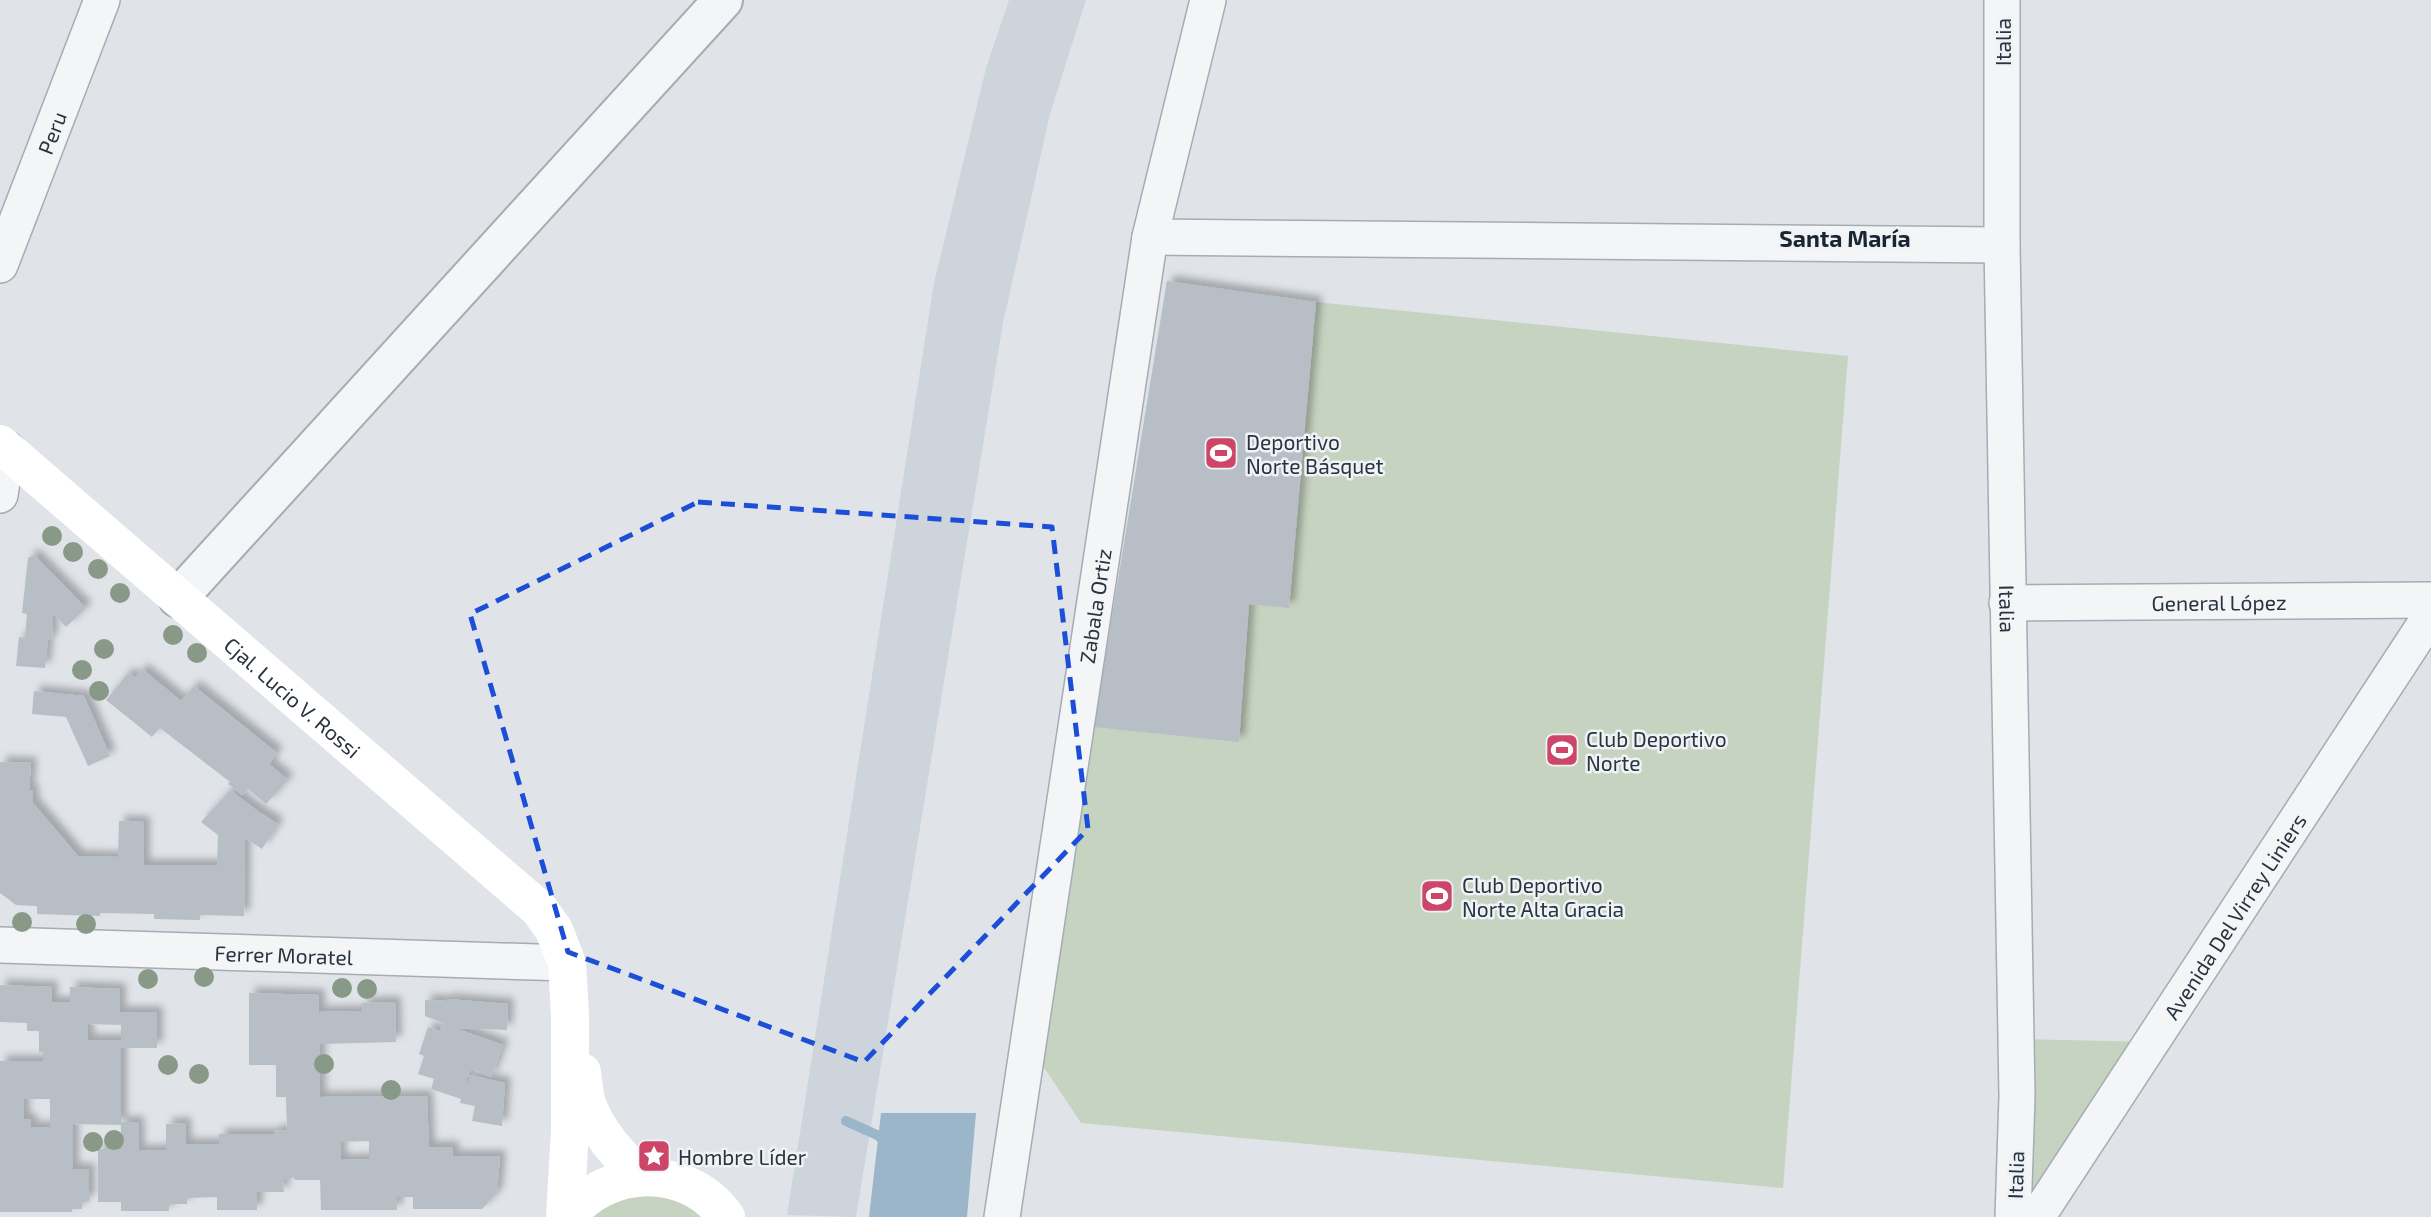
<svg xmlns="http://www.w3.org/2000/svg" width="2431" height="1217" viewBox="0 0 2431 1217" font-family="'Exo 2',sans-serif">
<style>
.built{fill:#ced4db}
.green{fill:#c7d3c1}
.water{fill:#9bb6c9}
.lines{fill:none;stroke-linecap:round;stroke-linejoin:round}
.stream{stroke:#9bb6c9;stroke-width:10}
.building{fill:#b7bec6;fill-rule:evenodd;filter:url(#shadow)}
.minor-casing{stroke:#a5acb3;stroke-width:38}
.tertiary-casing{stroke:#a5acb3;stroke-width:42}
.minor{stroke:#f3f5f7;stroke-width:35}
.tertiary{stroke:#f3f5f7;stroke-width:38}
.secondary{stroke:#fff;stroke-width:38}
.tree{fill:#899987}
.marked{fill:none;stroke:#1d4ed8;stroke-width:5;stroke-dasharray:14 9;stroke-linejoin:round}
.labels{text-anchor:middle;dominant-baseline:central;stroke-width:5;stroke-linejoin:round;paint-order:stroke}
.street-label{font-size:21px;fill:#293440;stroke:#eff3f6}
.poi-label{font-size:21px;fill:#293440;stroke:#eff3f6;text-anchor:start}
.neighbourhood-label{font-size:23px;font-weight:bold;fill:#1b2531;stroke:#eff3f6}
</style>
<defs>
<filter id="shadow"><feDropShadow dx="6" dy="-6" stdDeviation="3.5" flood-color="#0004"/></filter>
</defs>
<rect width="100%" height="100%" fill="#e0e4e9"/>
<polygon class="built" points="1009,0 1086,0 1050,114 1003,323 856,1217 787,1215 934,283 986,68"/>
<g class="green">
<polygon points="1167,281 1316,302 1848,356 1783,1188 1081,1123 1043,1066 1094,727"/>
<polygon points="2016,1039 2152,1042 2021,1217"/>
<polygon points="658,1189 709,1217 581,1217 592,1207"/>
</g>
<polygon class="water" points="881,1113 976,1113 967,1217 869,1217"/>
<g class="lines">
<polyline class="stream" points="846,1121 877,1135 888,1144"/>
</g>
<g class="building">
<polygon points="1167,281 1316,302 1289,608 1249,604 1239,742 1094,727"/>
<polygon points="34,555 86,608 66,627 53,614 52,640 48,640 45,668 16,666 19,637 25,638 27,614 22,613 28,558"/>
<polygon points="142,669 181,701 194,686 277,753 269,764 288,780 266,804 248,789 242,795 228,784 230,782 160,728 152,737 106,700 128,673 135,678"/>
<polygon points="34,691 84,696 110,756 88,766 66,717 32,714"/>
<polygon points="0,762 31,763 29,790 33,791 33,803 78,856 118,857 119,821 144,822 144,865 217,865 218,835 201,822 230,790 259,812 278,824 262,849 245,838 244,916 200,915 200,920 154,919 154,914 100,913 100,916 37,914 37,906 16,905 0,893"/>
<path d="M0,985L52,987L51,1002H70V987L120,989V1012H157V1048H121V1122H138L139,1151L166,1150V1124L185,1123L186,1144H219V1134H274V1131L287,1130L286,1097H276V1065H249V993L319,995V1012L363,1011L362,1003L395,1002L396,1042L320,1044V1097L427,1096L429,1147H453V1156H500L497,1193L482,1209H413V1197H397V1210H321L320,1180H295L293,1177L289,1180H283L284,1192H257V1210H217V1197L187,1198V1204H169V1211H121V1202H98V1149H121V1125L73,1124V1169H89V1201H82V1209H72V1212H0V1061H43V1052H39V1031H27V1023L0,1022ZM88,1024L121,1025V1040H88ZM24,1099H50V1127H31V1120L24,1119ZM369,1141V1159L341,1160L340,1142Z"/>
<polygon points="448,999 508,1004 507,1030 455,1028 503,1045 491,1077 471,1069 466,1081 468,1083 470,1075 505,1083 502,1126 472,1121 475,1106 460,1103 461,1099 431,1089 434,1079 418,1074 424,1056 419,1054 428,1027 440,1031 443,1023 425,1016 425,1000 447,1001"/>
</g>
<g class="lines">
<defs>
<g id="minor">
<path id="s1" d="M2002,0V245L2017,1096L2013,1217"/>
<polyline points="1150,237 2002,245"/>
<path id="s2" d="M0,265L102,0"/>
<polyline points="0,495 7,449"/>
<path id="s3" d="M2007,603L2431,600"/>
<path id="s4" d="M0,945L567,963"/>
<path id="s5" d="M1002,1217L1150,237L1208,0"/>
<path id="s6" d="M2037,1217L2431,615"/>
</g>
<polyline id="tertiary" points="178,598 723,0"/>
</defs>
<use href="#minor" class="minor-casing"/>
<use href="#tertiary" class="tertiary-casing"/>
<use href="#minor" class="minor"/>
<use href="#tertiary" class="tertiary"/>
<g class="secondary">
<path id="s7" d="M0,444L539,909L554,930L567,963L570,1015V1130L565,1217"/>
<path d="M582,1072C583,1081 584,1091 586,1100C595,1131 619,1155 641,1177"/>
<path d="M567,1217C606,1166 687,1162 726,1217"/>
</g>
</g>
<g class="tree">
<circle cx="52" cy="536" r="10"/>
<circle cx="73" cy="552" r="10"/>
<circle cx="98" cy="569" r="10"/>
<circle cx="120" cy="593" r="10"/>
<circle cx="173" cy="635" r="10"/>
<circle cx="104" cy="649" r="10"/>
<circle cx="197" cy="653" r="10"/>
<circle cx="82" cy="670" r="10"/>
<circle cx="99" cy="691" r="10"/>
<circle cx="22" cy="922" r="10"/>
<circle cx="86" cy="924" r="10"/>
<circle cx="204" cy="977" r="10"/>
<circle cx="148" cy="979" r="10"/>
<circle cx="342" cy="988" r="10"/>
<circle cx="367" cy="989" r="10"/>
<circle cx="324" cy="1064" r="10"/>
<circle cx="168" cy="1065" r="10"/>
<circle cx="199" cy="1074" r="10"/>
<circle cx="391" cy="1090" r="10"/>
<circle cx="114" cy="1140" r="10"/>
<circle cx="93" cy="1142" r="10"/>
</g>
<path class="marked" d="M698,502L1052,527L1088,829L864,1062L568,952L470,614Z"/>
<defs>
<symbol id="stadium-square" viewBox="-11 -11 22 22"><rect x="-9" y="-9" width="18" height="18" rx="4" fill="#cd4668" stroke="#eff3f6"/><path d="M0-5a6.5 5 0 1 0 0 10a6.5 5 0 1 0 0-10ZM-3.5-1.8h7v3.6h-7Z" fill="#fff"/></symbol>
<symbol id="sight-square" viewBox="-11 -11 22 22"><rect x="-9" y="-9" width="18" height="18" rx="4" fill="#cd4668" stroke="#eff3f6"/><path d="M0-6L1.8-2.2L6-1.7L2.9 1.2L3.7 5.4L0 3.3L-3.7 5.4L-2.9 1.2L-6-1.7L-1.8-2.2Z" fill="#fff"/></symbol>
</defs>
<g fill-rule="evenodd">
<use href="#stadium-square" x="1202" y="434" width="38" height="38"/>
<use href="#stadium-square" x="1543" y="731" width="38" height="38"/>
<use href="#stadium-square" x="1418" y="877" width="38" height="38"/>
<use href="#sight-square" x="635" y="1137" width="38" height="38"/>
</g>
<g class="labels">
<g class="street-label">
<text transform="translate(2002 42) rotate(-90)">Italia</text>
<text stroke="none"><textPath href="#s2" startOffset="142">Peru</textPath></text>
<text stroke="none"><textPath href="#s3" startOffset="212">General López</textPath></text>
<text stroke="none"><textPath href="#s5" startOffset="618">Zabala Ortiz</textPath></text>
<text stroke="none"><textPath href="#s1" startOffset="609">Italia</textPath></text>
<text stroke="none"><textPath href="#s7" startOffset="387">Cjal. Lucio V. Rossi</textPath></text>
<text stroke="none"><textPath href="#s6" startOffset="360">Avenida Del Virrey Liniers</textPath></text>
<text stroke="none"><textPath href="#s4" startOffset="284">Ferrer Moratel</textPath></text>
<text transform="translate(2015 1175) rotate(-88)">Italia</text>
</g>
<g class="poi-label">
<text x="1246" y="441">Deportivo<tspan x="1246" dy="24">Norte Básquet</tspan></text>
<text x="1586" y="738">Club Deportivo<tspan x="1586" dy="24">Norte</tspan></text>
<text x="1462" y="884">Club Deportivo<tspan x="1462" dy="24">Norte Alta Gracia</tspan></text>
<text x="678" y="1156">Hombre Líder</text>
</g>
<g class="neighbourhood-label">
<text x="1845" y="238">Santa María</text>
</g>
</g>
</svg>
